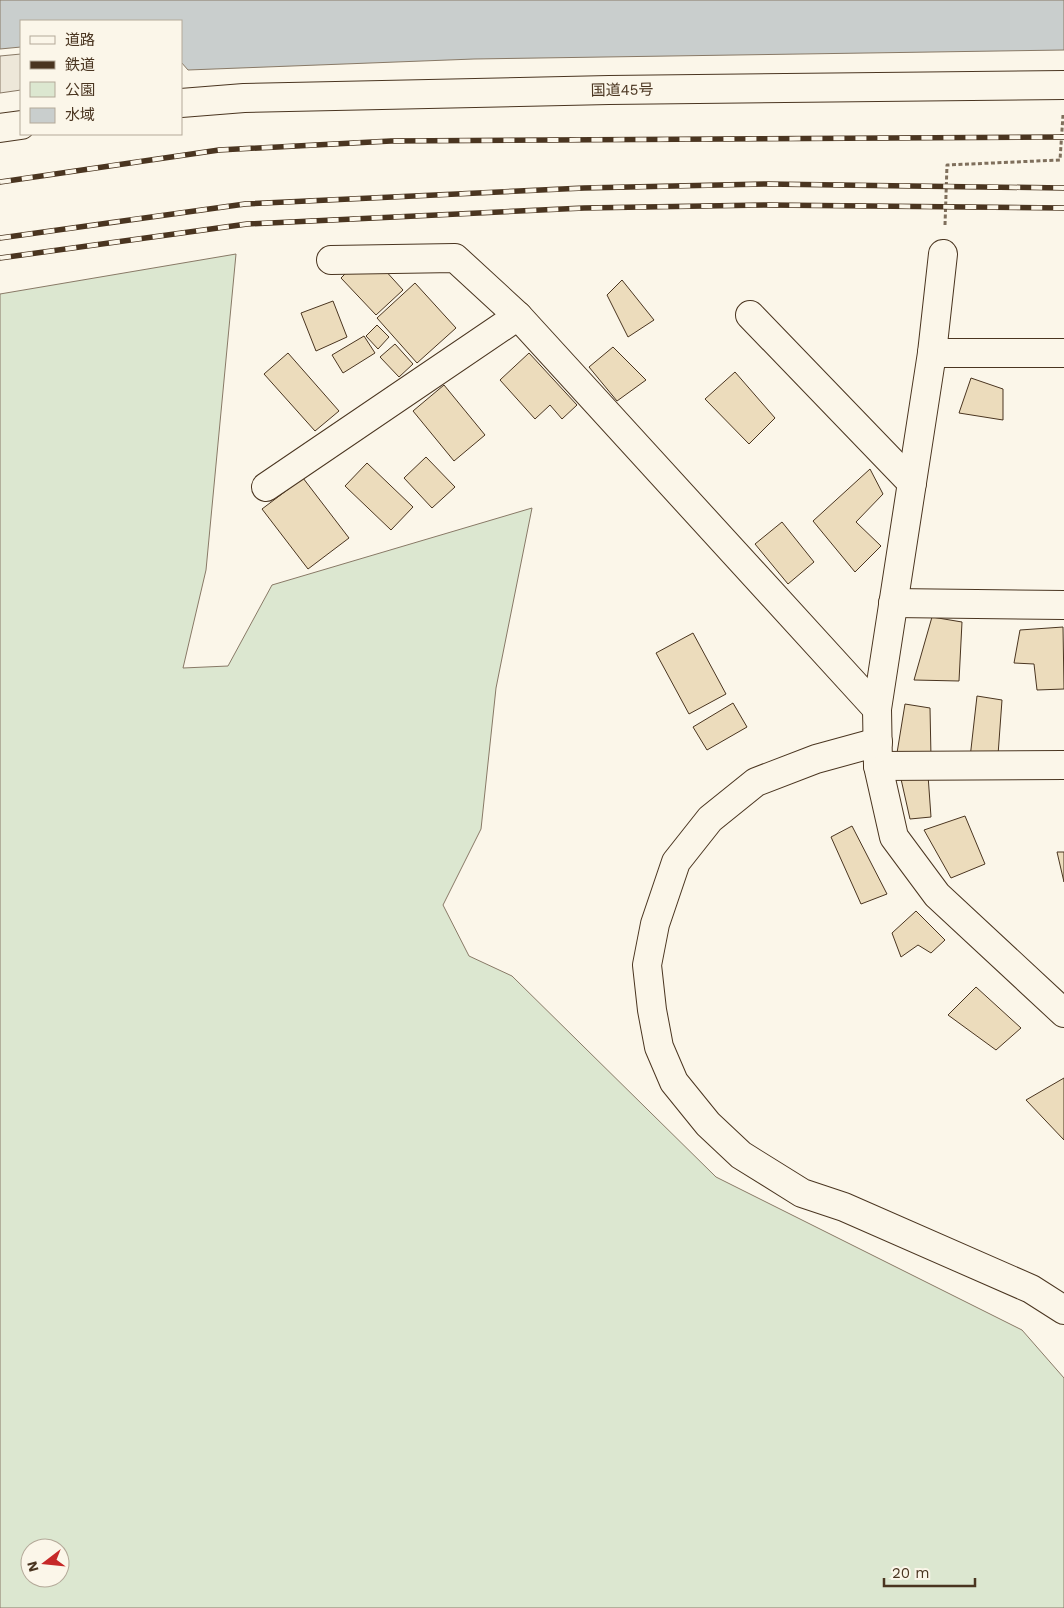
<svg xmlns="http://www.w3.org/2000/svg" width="1064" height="1608" viewBox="0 0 1064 1608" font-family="'Work Sans','Noto Sans JP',sans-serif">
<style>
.green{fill:#dce7d0;stroke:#887966;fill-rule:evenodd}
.parking{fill:#ede7d9;stroke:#887966}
.water{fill:#c9cecd;stroke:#887966}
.building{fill:#ecdcbc;stroke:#4a3520}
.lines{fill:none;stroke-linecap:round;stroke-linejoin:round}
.minor-casing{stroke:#4a3520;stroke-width:30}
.tertiary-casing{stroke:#4a3520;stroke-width:30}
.trunk-casing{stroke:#4a3520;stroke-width:30}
.path{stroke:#7f6f5c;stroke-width:3;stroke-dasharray:4 2.5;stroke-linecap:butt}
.minor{stroke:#fbf6e9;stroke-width:28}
.tertiary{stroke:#fbf6e9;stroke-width:28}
.trunk{stroke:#fbf6e9;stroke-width:28}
.rail-casing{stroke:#4a3520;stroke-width:5.5}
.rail{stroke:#fbf6e9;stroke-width:4;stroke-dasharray:11;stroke-linecap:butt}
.labels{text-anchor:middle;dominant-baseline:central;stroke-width:4;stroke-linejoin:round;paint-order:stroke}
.street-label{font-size:15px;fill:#4a3520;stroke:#fbf6e9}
</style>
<rect width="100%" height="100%" fill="#fbf6e9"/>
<path class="green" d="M236,254L206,570L183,668L228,666L272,585L532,508L496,688L481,829L443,905L469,956L512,976L716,1177L1022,1330L1064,1378V1608H0V294ZM30,1548H60V1578H30Z"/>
<polygon class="parking" points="21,54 21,90 0,93 0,56"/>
<polygon class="water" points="0,0 1064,0 1064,50 474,59 188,70 181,62 181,21 21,21 21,47 0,49"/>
<g class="building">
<polygon points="351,268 383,268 403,290 376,315 341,278"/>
<polygon points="622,280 654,320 628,337 607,295"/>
<polygon points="415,283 456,328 417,363 377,318"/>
<polygon points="333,301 347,337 316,351 301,313"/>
<polygon points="377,325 389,337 378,349 366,336"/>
<polygon points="364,336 375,353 343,373 332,355"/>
<polygon points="395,344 413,364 399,377 380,357"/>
<polygon points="613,347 646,380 617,401 589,367"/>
<polygon points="288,353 339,411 315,431 264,374"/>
<polygon points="529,353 577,405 562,419 550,405 535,419 500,380"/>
<polygon points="735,372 775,418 749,444 705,399"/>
<polygon points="971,378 1003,389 1003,420 959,413"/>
<polygon points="444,385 485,435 454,461 413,411"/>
<polygon points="426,457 455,487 432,508 404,478"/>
<polygon points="367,463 413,507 391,530 345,486"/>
<polygon points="870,469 883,494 856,522 881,546 855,572 813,521"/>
<polygon points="303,478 349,538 308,569 262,509"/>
<polygon points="782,522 814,562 788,584 755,544"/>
<polygon points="932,617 962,622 959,681 914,680"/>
<polygon points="1063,627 1064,689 1037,690 1034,664 1014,663 1020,630"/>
<polygon points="693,633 726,694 689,714 656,653"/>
<polygon points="977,696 1002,700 998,755 970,758"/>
<polygon points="733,703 747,727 707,750 693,727"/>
<polygon points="905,704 930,708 931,757 897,753"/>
<polygon points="928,775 931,817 910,819 901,779"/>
<polygon points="965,816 985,864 951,878 924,830"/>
<polygon points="852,826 887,894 861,904 831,837"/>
<polygon points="1057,852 1064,852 1064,882"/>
<polygon points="916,911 945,940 931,953 918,945 901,957 892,933"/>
<polygon points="976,987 1021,1028 996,1050 948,1015"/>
<polygon points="1064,1078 1064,1140 1026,1100"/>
</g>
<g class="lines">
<defs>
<g id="minor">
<polyline points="943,254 932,353 877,709 878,766 894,837 937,895 1064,1013"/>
<polyline points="331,260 455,258 518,316"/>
<polyline points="750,315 912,483"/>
<polyline points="932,353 1064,353"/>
<polyline points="266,487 518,316 877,709"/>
<polyline points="893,603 1064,605"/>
<polyline points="878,766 1064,765"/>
</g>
<polyline id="tertiary" points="878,742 816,759 756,782 710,819 676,862 655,924 647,965 652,1010 659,1047 674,1082 708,1124 741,1155 802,1193 844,1207 1031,1289 1064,1310"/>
<g id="trunk">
<polyline points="181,103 244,98 609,90 1064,85"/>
<polyline points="0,128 21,125"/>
</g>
</defs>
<use href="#minor" class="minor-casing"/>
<use href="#tertiary" class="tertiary-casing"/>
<use href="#trunk" class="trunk-casing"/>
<polyline class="path" points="945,225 947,165 1060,160 1063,115"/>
<use href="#minor" class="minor"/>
<use href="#tertiary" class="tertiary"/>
<use href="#trunk" class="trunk"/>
<defs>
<g id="rail">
<polyline points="0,182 219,150 391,141 1064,137"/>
<polyline points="0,238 245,204 584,188 767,184 1064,188"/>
<polyline points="0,258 247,224 584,208 768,205 1064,208"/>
</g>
</defs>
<use href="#rail" class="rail-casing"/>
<use href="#rail" class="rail"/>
</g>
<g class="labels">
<g class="street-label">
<text transform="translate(622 90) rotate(-1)">国道45号</text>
</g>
</g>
<rect x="20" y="20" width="162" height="115" fill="#fbf6e9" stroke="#b4a999"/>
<rect x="30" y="36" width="25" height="8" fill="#fbf6e9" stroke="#b4a999"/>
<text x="65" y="45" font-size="15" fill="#4a3520">道路</text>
<rect x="30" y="61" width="25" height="8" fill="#4a3520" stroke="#b4a999"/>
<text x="65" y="70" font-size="15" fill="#4a3520">鉄道</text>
<rect x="30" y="82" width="25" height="15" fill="#dce7d0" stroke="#b4a999"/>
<text x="65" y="95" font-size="15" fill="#4a3520">公園</text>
<rect x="30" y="108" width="25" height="15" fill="#c9cecd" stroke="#b4a999"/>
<text x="65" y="120" font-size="15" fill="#4a3520">水域</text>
<g transform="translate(45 1563) rotate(254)"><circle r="24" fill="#fbf6e9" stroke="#b4a999"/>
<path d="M0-4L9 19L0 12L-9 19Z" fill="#c62828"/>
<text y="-8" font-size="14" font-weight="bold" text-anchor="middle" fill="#4a3520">N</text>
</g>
<path d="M884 1578v8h91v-8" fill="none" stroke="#4a3520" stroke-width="2.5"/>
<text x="892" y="1578" font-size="15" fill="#4a3520" stroke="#fbf6e9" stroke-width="4" paint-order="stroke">20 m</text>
</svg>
